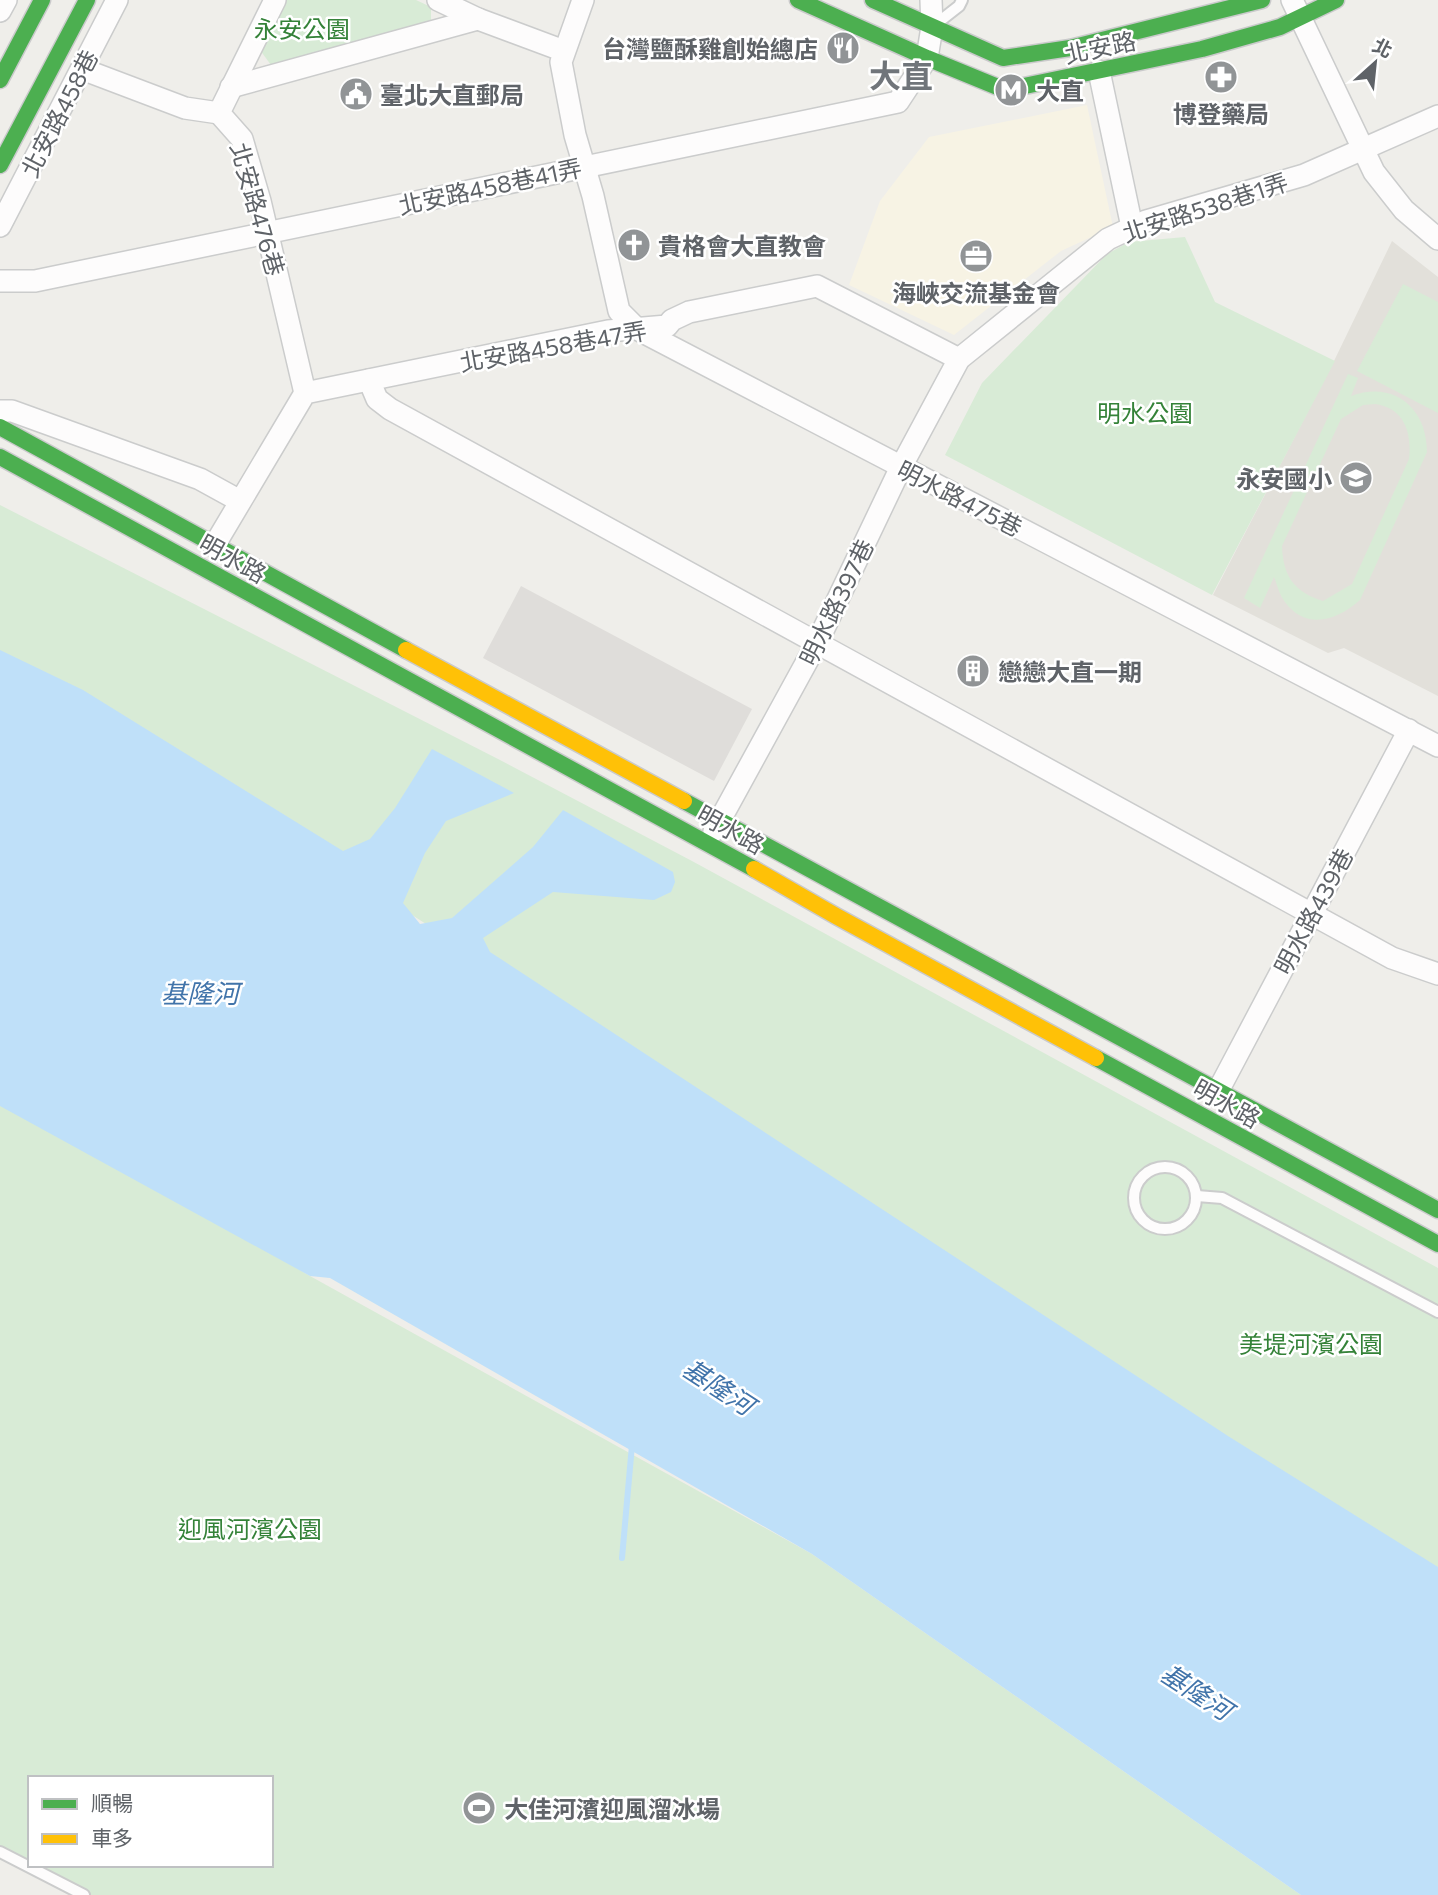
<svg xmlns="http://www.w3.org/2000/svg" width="1438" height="1895" viewBox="0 0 1438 1895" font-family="Commissioner,'Noto Sans TC',sans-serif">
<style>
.commercial{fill:#f7f3e4}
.industrial{fill:#dfddda}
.education{fill:#e2e0da}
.green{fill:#d8ebd6;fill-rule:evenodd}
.water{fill:#bfe0f9}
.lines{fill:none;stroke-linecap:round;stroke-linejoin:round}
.stream{stroke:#bfe0f9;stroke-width:6}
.lane-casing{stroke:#cbcccc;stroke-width:14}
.street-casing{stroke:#cbcccc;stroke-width:24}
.fast-casing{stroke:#cacacb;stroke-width:19}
.slow-casing{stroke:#cacacb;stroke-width:19}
.lane{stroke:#fdfcfc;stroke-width:10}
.street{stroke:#fdfcfc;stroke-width:21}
.fast{stroke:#4caf50;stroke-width:16}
.slow{stroke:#ffc107;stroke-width:16}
.labels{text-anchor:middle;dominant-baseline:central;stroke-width:5;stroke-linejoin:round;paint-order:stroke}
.park-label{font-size:24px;fill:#348238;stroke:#fff}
.street-label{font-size:24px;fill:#5f6368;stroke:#fff}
.poi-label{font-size:24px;font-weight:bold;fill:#5f6368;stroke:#fff;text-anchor:start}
.water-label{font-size:26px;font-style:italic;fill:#4174aa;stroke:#fff}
.district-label{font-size:32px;font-weight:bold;fill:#70757a;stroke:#fff}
</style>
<rect width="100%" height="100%" fill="#efeeea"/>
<polygon class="commercial" points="1087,105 1113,227 1061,251 954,335 849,285 880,201 929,137"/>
<polygon class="industrial" points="521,586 752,709 714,781 483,658"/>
<polygon class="education" points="1392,241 1438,277 1438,696 1344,648 1328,653 1213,595 1334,361"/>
<g class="green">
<polygon points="284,0 416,0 431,7 431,24 271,65 260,50"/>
<polygon points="1185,237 1215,302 1335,361 1212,595 945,455 982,383 1107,254 1129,242"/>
<polygon points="1403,284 1438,302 1438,413 1357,371"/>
<path d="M1348,374L1358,378L1351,396C1394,380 1427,408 1427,452L1360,600C1338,620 1306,631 1285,602C1279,594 1277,584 1274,577L1260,608L1244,598ZM1375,404C1404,408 1412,432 1409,459L1352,584L1323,601C1294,592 1283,576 1282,546L1341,419L1363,405Z"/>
<polygon points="0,505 500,760 692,861 1438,1268 1438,1575 297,841 0,669"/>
<path d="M0,1093L310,1276L812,1554L1301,1895H78L0,1855ZM30,1778H271V1865H30Z"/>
</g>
<polygon class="water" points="0,650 83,690 343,851 370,839 395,808 432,749 514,793 446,821 425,853 403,903 420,924 452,918 533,847 563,810 673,872 675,882 671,892 654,900 553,892 483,938 490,952 1228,1436 1438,1567 1438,1895 1301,1895 812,1554 330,1278 310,1276 0,1106"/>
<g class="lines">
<polyline class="stream" points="622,1558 632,1445"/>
<defs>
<g id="lane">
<polyline points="936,24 959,6 962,0"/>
<circle cx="1165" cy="1198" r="31"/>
<polyline points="1197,1196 1222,1198 1438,1312"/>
<polyline points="0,1852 84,1895"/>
</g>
<g id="street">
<polyline points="275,0 219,113 242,139 260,201 305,393"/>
<polyline points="438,0 478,19 564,51"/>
<polyline points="583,0 561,62 575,135 593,196 619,311 637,329 1438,746"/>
<polyline points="1292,0 1374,172 1404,210 1438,239"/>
<polyline points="0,11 6,0"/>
<polyline points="82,69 185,108 219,113"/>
<polyline points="1099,71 1132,227"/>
<polyline points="231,87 478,19"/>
<polyline points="0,226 117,0"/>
<polyline points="0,281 35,281 898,102 927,58 932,27 931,0"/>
<polyline points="369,380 377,399 390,409 1392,958 1438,974"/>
<polyline points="0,411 12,411 200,479 240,501"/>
<polyline points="214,546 305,393 608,331 667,326 672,320 689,312 817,286 959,359"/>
<polyline points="714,831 817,643 901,467 959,359 1108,239 1146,221 1304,175 1438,116"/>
<polyline points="1218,1091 1409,730"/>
</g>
<g id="fast">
<polyline points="798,0 927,58 1005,90 1202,49 1280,27 1336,0"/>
<polyline points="873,0 1003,58 1070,48 1262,0"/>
<polyline points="0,80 42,0"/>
<polyline points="0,165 87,0"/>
<polyline points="0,427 406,650"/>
<polyline points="0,457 754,869"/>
<polyline points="684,801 1438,1210"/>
<polyline points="1096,1058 1438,1244"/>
</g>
<g id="slow">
<polyline points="406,650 684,801"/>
<polyline points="754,869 836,916 1096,1058"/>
</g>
</defs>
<use href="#lane" class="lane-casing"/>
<use href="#street" class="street-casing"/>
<use href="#fast" class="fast-casing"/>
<use href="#slow" class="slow-casing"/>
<use href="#lane" class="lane"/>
<use href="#street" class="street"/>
<use href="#fast" class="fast"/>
<use href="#slow" class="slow"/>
</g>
<defs>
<symbol id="restaurant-disc" viewBox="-11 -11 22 22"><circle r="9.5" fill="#919496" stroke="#fff"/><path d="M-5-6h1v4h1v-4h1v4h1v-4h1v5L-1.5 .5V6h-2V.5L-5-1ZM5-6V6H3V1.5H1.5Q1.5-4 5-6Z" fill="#fff"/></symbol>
<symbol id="pharmacy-disc" viewBox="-11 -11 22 22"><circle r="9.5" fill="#919496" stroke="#fff"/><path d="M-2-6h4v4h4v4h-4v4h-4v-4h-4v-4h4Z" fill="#fff"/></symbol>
<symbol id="metro-disc" viewBox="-11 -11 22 22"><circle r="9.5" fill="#919496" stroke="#fff"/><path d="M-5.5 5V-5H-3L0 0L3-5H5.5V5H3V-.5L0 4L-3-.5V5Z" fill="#fff"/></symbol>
<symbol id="civic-disc" viewBox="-11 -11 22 22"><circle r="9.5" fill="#919496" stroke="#fff"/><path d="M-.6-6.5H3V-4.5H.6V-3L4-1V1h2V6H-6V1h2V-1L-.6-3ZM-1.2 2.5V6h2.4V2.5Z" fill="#fff"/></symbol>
<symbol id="church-disc" viewBox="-11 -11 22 22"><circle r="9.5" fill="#919496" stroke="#fff"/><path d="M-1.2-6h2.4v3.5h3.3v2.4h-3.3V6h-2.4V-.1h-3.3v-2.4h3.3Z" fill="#fff"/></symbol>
<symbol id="office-disc" viewBox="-11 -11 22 22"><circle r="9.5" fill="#919496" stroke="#fff"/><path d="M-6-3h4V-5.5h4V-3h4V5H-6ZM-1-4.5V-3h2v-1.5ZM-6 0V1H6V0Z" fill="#fff"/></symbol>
<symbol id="school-disc" viewBox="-11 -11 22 22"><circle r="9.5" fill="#919496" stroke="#fff"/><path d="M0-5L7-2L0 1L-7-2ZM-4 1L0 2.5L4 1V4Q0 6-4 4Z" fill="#fff"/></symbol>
<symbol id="building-disc" viewBox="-11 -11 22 22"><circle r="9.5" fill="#919496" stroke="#fff"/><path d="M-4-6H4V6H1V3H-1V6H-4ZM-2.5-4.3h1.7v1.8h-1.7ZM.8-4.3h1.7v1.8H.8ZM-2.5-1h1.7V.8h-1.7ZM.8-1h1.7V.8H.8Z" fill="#fff"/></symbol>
<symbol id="stadium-disc" viewBox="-11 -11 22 22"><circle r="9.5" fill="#919496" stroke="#fff"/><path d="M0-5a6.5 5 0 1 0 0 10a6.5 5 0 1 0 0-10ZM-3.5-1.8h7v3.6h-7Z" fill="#fff"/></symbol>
</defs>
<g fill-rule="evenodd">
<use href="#restaurant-disc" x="824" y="29" width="38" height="38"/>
<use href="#pharmacy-disc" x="1202" y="58" width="38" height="38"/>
<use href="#metro-disc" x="992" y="71" width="38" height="38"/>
<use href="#civic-disc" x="337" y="75" width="38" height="38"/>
<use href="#church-disc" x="615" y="226" width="38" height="38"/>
<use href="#office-disc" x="957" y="237" width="38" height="38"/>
<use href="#school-disc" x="1337" y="459" width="38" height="38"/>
<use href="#building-disc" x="954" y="652" width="38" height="38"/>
<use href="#stadium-disc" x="460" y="1789" width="38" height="38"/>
</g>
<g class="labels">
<g class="park-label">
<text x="302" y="28">永安公園</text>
<text x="1145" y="412">明水公園</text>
<text x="1311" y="1343">美堤河濱公園</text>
<text x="250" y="1528">迎風河濱公園</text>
</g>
<g class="street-label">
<text transform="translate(1100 47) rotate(-12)">北安路</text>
<text transform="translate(59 113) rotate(-63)">北安路458巷</text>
<text transform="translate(490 186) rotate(-12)">北安路458巷41弄</text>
<text transform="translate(1205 207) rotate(-18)">北安路538巷1弄</text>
<text transform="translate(258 209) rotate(74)">北安路476巷</text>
<text transform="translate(553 346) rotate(-10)">北安路458巷47弄</text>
<text transform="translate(960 498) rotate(27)">明水路475巷</text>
<text transform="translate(233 558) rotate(29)">明水路</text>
<text transform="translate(836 602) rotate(-64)">明水路397巷</text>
<text transform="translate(731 829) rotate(29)">明水路</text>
<text transform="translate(1313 911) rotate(-62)">明水路439巷</text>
<text transform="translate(1227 1103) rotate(29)">明水路</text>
</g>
<g class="poi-label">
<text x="818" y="48" text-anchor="end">台灣鹽酥雞創始總店</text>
<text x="1036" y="90">大直</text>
<text x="380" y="94">臺北大直郵局</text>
<text x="1221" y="113" text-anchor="middle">博登藥局</text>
<text x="658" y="245">貴格會大直教會</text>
<text x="976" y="292" text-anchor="middle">海峽交流基金會</text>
<text x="1332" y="478" text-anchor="end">永安國小</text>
<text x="998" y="671">戀戀大直一期</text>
<text x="504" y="1808">大佳河濱迎風溜冰場</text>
</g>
<g class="water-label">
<text x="200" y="992">基隆河</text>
<text transform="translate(719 1386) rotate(33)">基隆河</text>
<text transform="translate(1197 1691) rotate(33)">基隆河</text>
</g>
<g class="district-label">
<text x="901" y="75">大直</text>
</g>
</g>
<rect x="28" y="1776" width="245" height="91" fill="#ffffff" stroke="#bfc1c3" stroke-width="2"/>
<rect x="42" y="1799" width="35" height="10" fill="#4caf50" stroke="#bfc1c3" stroke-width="2"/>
<text x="91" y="1811" font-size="21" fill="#5f6368">順暢</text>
<rect x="42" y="1834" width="35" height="10" fill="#ffc107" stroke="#bfc1c3" stroke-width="2"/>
<text x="91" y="1846" font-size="21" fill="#5f6368">車多</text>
<g transform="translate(1375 63) rotate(27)" stroke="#ffffff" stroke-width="5" paint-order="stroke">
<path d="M0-5L12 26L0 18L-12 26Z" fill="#5f6368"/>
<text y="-10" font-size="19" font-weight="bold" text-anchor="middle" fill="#5f6368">北</text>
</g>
</svg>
